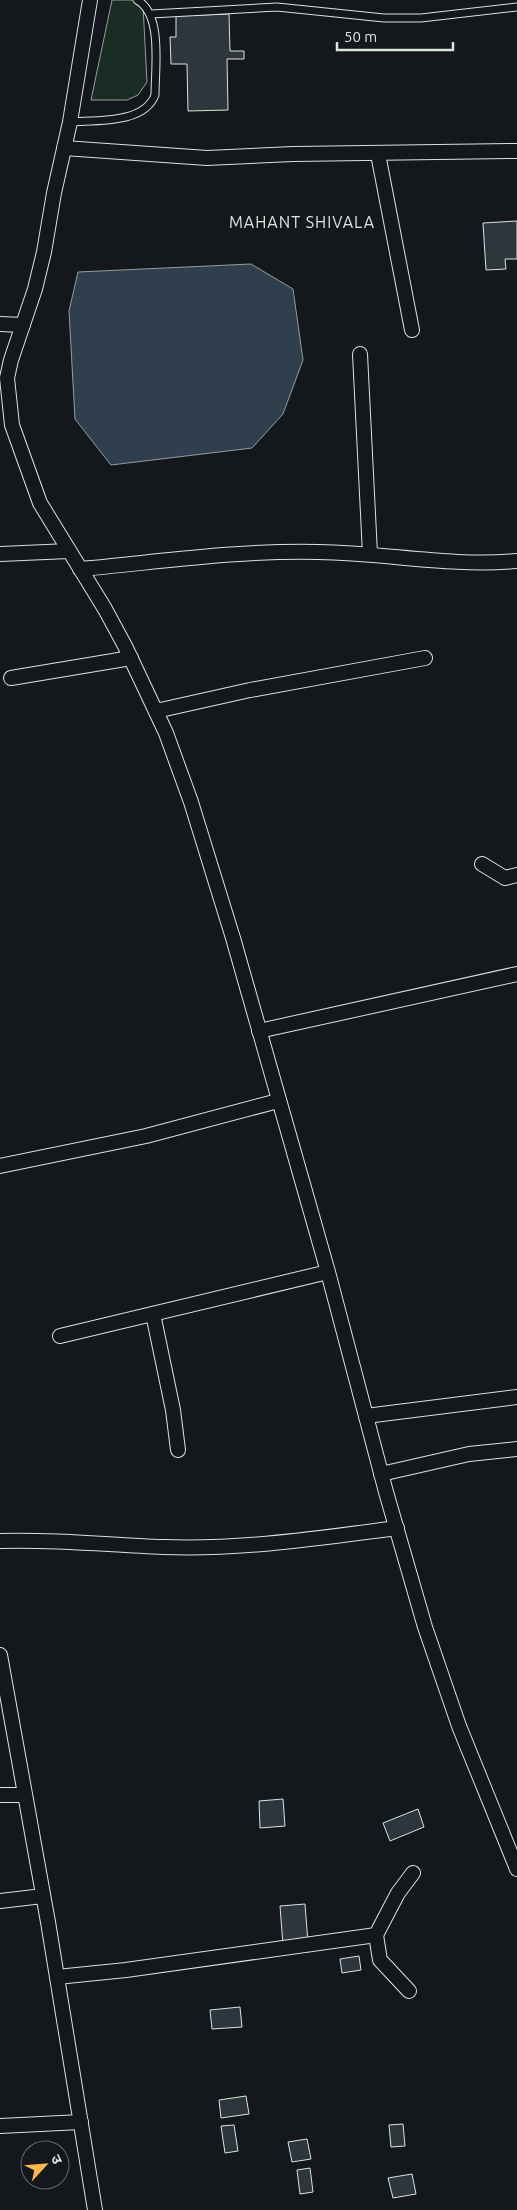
<svg xmlns="http://www.w3.org/2000/svg" width="517" height="2210" viewBox="0 0 517 2210" font-family="Ubuntu,'Noto Sans Devanagari',sans-serif">
<style>
.green{fill:#1a2d24;stroke:#939e99}
.water{fill:#2f3f4d;stroke:#939e99}
.building{fill:#2c363c;stroke:#d8e6dc}
.lines{fill:none;stroke-linecap:round;stroke-linejoin:round}
.lane-casing{stroke:#d8e6dc;stroke-width:9}
.street-casing{stroke:#d8e6dc;stroke-width:16}
.lane{stroke:#14181c;stroke-width:7}
.street{stroke:#14181c;stroke-width:14}
.labels{text-anchor:middle;dominant-baseline:central;stroke-width:4;stroke-linejoin:round;paint-order:stroke}
.quarter-label{font-size:16px;letter-spacing:1px;fill:#d8e6dc;stroke:#14181c}
</style>
<rect width="100%" height="100%" fill="#14181c"/>
<polygon class="green" points="112,0 137,0 143,6 147,82 138,95 127,100 91,100"/>
<polygon class="water" points="251,264 293,289 303,360 283,414 252,448 111,465 75,419 69,311 78,272"/>
<g class="building">
<polygon points="229,14 230,51 244,51 244,59 227,59 228,110 188,111 187,64 171,64 170,37 176,37 176,16"/>
<polygon points="517,221 517,259 505,259 506,269 486,270 483,223"/>
<polygon points="283,1799 285,1826 260,1828 259,1801"/>
<polygon points="418,1809 424,1827 390,1841 383,1823"/>
<polygon points="305,1904 308,1943 283,1945 280,1906"/>
<polygon points="359,1956 361,1970 342,1973 340,1959"/>
<polygon points="240,2007 242,2027 212,2029 210,2010"/>
<polygon points="246,2096 249,2114 221,2118 219,2100"/>
<polygon points="403,2124 405,2146 391,2147 389,2125"/>
<polygon points="234,2125 238,2151 225,2153 221,2126"/>
<polygon points="307,2139 311,2159 292,2162 288,2142"/>
<polygon points="310,2168 313,2192 300,2194 297,2170"/>
<polygon points="412,2174 416,2194 393,2198 388,2178"/>
</g>
<g class="lines">
<defs>
<g id="lane">
<polyline points="151,14 277,7 384,18 421,18 517,7"/>
<path d="M70,122C97,120 144,124 155,95C155,68 163,14 137,0"/>
</g>
<g id="street">
<polyline points="90,0 70,122 54,193 44,252 35,289 11,360 7,378 12,425 40,503 105,609 125,646 166,733 191,802 233,938 328,1272 386,1492 425,1627 459,1726 517,1869"/>
<polyline points="64,148 207,158 293,154 517,151"/>
<polyline points="378,154 412,330"/>
<polyline points="0,324 23,325"/>
<polyline points="360,354 370,554"/>
<polyline points="0,554 69,551"/>
<path d="M80,569C159,562 240,550 319,552C386,553 451,567 517,561"/>
<polyline points="11,678 131,658"/>
<polyline points="156,711 250,690 425,658"/>
<polyline points="482,864 505,878 517,875"/>
<polyline points="259,1031 517,974"/>
<polyline points="0,1166 146,1136 278,1101"/>
<polyline points="153,1314 173,1410 178,1450"/>
<polyline points="60,1336 328,1272"/>
<polyline points="366,1416 517,1397"/>
<polyline points="381,1474 469,1454 517,1449"/>
<path d="M0,1541C54,1539 109,1545 163,1547C241,1550 319,1538 397,1528"/>
<polyline points="0,1655 48,1922 95,2210"/>
<polyline points="0,1795 24,1795"/>
<polyline points="0,1901 43,1896"/>
<polyline points="376,1935 380,1960 409,1991"/>
<polyline points="57,1977 126,1970 376,1935 398,1893 413,1873"/>
<polyline points="0,2126 81,2122"/>
</g>
</defs>
<use href="#lane" class="lane-casing"/>
<use href="#street" class="street-casing"/>
<use href="#lane" class="lane"/>
<use href="#street" class="street"/>
</g>
<g class="labels">
<g class="quarter-label">
<text x="302" y="222">MAHANT SHIVALA</text>
</g>
</g>
<g transform="translate(45 2165) rotate(64)"><circle r="24" fill="#14181c" stroke="#626a69"/>
<path d="M0-4L9 19L0 12L-9 19Z" fill="#ffb74d"/>
<text y="-8" font-size="14" font-weight="bold" text-anchor="middle" fill="#d8e6dc">उ</text>
</g>
<path d="M337 42v8h116v-8" fill="none" stroke="#d8e6dc" stroke-width="2.5"/>
<text x="344" y="42" font-size="15" fill="#d8e6dc" stroke="#14181c" stroke-width="4" paint-order="stroke">50 m</text>
</svg>
